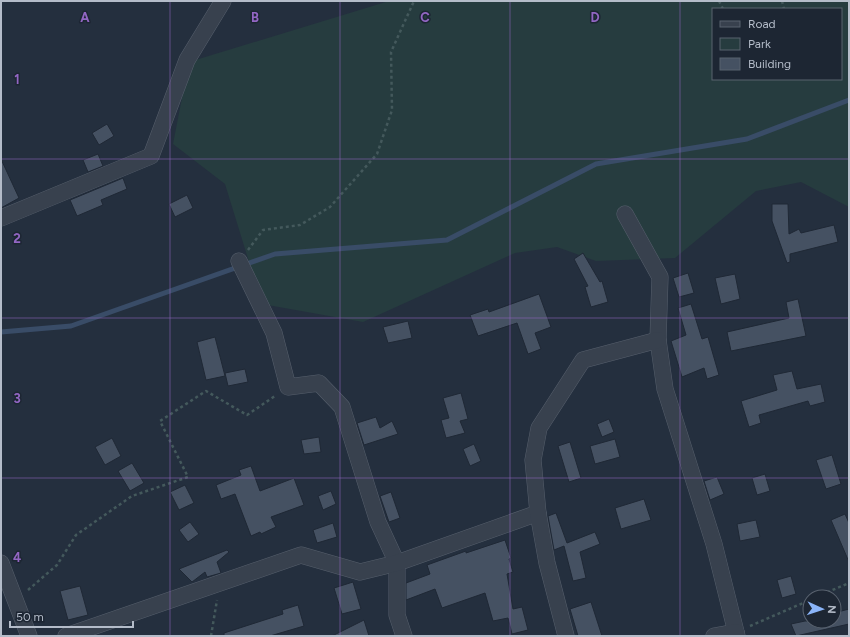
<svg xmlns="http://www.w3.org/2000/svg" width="850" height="637" viewBox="0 0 850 637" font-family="Figtree,sans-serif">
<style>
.green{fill:#263c3f;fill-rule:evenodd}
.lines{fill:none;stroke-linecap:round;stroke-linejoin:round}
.stream{stroke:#394c67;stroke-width:5}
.building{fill:#455162;stroke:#1f2835}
.street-casing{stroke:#565f6c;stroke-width:17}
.path{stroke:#44595c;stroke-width:2.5;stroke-dasharray:3 3;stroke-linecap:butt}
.street{stroke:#38414e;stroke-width:16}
.grid{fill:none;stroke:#9266c3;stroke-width:1;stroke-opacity:0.55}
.grid-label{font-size:13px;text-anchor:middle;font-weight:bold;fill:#9266c3;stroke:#1d2633;stroke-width:3;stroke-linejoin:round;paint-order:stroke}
</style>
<rect width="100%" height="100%" fill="#242f3e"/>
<path class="green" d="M389,1H849V207L801,182L756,191L675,258L596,261L557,247L515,253L363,322L262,304L225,184L173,144L189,62ZM713,9H841V79H713Z"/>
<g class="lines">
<polyline class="stream" points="1,332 71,326 275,254 447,240 596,164 747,139 849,100"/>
</g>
<g class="building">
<polygon points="107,124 114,136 99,145 92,133"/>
<polygon points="98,154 103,166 88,172 83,160"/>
<polygon points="1,159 19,198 1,208"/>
<polygon points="123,178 127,189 101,200 103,205 77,216 70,200"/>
<polygon points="187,195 193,208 175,217 169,204"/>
<polygon points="772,204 788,204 789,234 799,229 801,233 834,225 838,242 790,254 790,262 787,263 772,221"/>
<polygon points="583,253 600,282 602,281 608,302 591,307 585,287 588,286 574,259"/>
<polygon points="688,273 694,293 679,297 673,278"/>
<polygon points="735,274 740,299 721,304 715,278"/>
<polygon points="539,294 551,327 535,333 541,349 528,354 517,323 478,336 470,315 488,309 489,312"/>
<polygon points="798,299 806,336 731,351 727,332 789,318 786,302"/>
<polygon points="691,304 702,339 708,337 719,375 707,379 704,368 682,377 671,341 686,335 678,308"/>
<polygon points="408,321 412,338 388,343 383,327"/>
<polygon points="215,337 225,376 206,380 197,342"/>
<polygon points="245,369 248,382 228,386 225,373"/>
<polygon points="792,371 797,389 821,384 825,402 810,406 808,401 759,415 761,423 749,427 741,401 777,390 773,375"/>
<polygon points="461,393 468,419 460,421 465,433 446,438 441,420 449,418 443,398"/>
<polygon points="376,417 380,428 392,421 398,434 364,445 357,423"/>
<polygon points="609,419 614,432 602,437 597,424"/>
<polygon points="319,437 321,452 304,454 301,440"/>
<polygon points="112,438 121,456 105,465 95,447"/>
<polygon points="615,439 620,457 595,464 590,446"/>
<polygon points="570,442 581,478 569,482 558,446"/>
<polygon points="474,444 481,461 470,466 463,449"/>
<polygon points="832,455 841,484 826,489 816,460"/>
<polygon points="132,463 144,483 130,491 118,471"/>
<polygon points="251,466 260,491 294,478 304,505 271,517 276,527 261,534 260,532 251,536 235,494 221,499 216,485 241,475 239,470"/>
<polygon points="765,474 770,491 757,495 752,478"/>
<polygon points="717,477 724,494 710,500 704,481"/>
<polygon points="185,485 194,503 179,510 170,492"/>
<polygon points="331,491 336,504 323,510 318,496"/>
<polygon points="391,492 400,518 389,522 380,496"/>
<polygon points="644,499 651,520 621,529 615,508"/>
<polygon points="556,513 567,543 595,532 600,544 580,552 586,578 573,581 564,546 554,550 548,516"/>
<polygon points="845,514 849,523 849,562 831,520"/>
<polygon points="756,520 760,537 740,541 737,524"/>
<polygon points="190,522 199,534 188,542 179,530"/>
<polygon points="333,523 337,537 317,543 313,530"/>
<polygon points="505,540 511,558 509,559 513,572 507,574 513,609 522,607 528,630 512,634 508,618 493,621 485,593 442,608 435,589 406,600 406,583 430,574 427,565 466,551 466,553"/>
<polygon points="227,550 229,552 217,562 221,573 207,577 205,572 192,582 179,569"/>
<polygon points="791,576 796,594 782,598 777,580"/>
<polygon points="353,582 361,609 342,614 334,588"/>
<polygon points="80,586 88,615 68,620 60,591"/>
<polygon points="591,602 602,636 578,636 570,609"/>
<polygon points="298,605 304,626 270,636 224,636 224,633 283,614 282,610"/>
<polygon points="849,609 849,624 796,636 791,624 805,621 834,621 834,613"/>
<polygon points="364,620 369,636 332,636"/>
</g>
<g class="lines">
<defs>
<g id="street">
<polyline points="625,214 660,277 658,340 665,389 714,544 737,636"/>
<polyline points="1,218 151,156 187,60 223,1"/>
<polyline points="239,261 274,333 288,387 319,383 342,407 378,522 397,563 397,615 404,636"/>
<polyline points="1,563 29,636"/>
<polyline points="66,636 301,555 360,572 397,563 538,513"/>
<polyline points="566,636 547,563 538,513 533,460 539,428 583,360 658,340"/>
<polyline points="714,636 736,632"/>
</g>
</defs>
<use href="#street" class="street-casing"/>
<g class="path">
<polyline points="719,1 723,9"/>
<polyline points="782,1 784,9"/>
<polyline points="248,250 263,230 300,225 330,207 377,154 392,110 391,52 414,1"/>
<polyline points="28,590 57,565 76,535 132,496 188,477 160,421 206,391 247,415 275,396"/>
<polyline points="816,597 849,583"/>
<polyline points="750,626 810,600"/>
<polyline points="211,636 217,600"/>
</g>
<use href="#street" class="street"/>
</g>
<path class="grid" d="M170,1V636M340,1V636M510,1V636M680,1V636M1,159H849M1,318H849M1,478H849"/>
<g class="grid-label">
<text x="85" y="22">A</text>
<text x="255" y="22">B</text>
<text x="425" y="22">C</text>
<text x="595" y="22">D</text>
<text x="17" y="84">1</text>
<text x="17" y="243">2</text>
<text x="17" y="403">3</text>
<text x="17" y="562">4</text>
</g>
<rect width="850" height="637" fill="none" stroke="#b4bcc9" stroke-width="4"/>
<rect x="712" y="8" width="130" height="72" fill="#1d2633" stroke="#59626f"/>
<rect x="720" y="21" width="20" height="6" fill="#38414e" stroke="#59626f"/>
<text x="748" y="28" font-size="12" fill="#b4bcc9">Road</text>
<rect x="720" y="38" width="20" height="12" fill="#263c3f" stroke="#59626f"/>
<text x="748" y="48" font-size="12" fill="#b4bcc9">Park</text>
<rect x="720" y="58" width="20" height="12" fill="#455162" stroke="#59626f"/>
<text x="748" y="68" font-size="12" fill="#b4bcc9">Building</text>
<g transform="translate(822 609) rotate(93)"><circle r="19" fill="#1d2633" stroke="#59626f"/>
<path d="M0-3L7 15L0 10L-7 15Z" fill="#8ab4f8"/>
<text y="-6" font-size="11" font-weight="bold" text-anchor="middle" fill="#b4bcc9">N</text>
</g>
<path d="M10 621v6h123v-6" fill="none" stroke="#b4bcc9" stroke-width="2"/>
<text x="16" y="621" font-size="12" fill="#b4bcc9" stroke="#1d2633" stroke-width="3" paint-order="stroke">50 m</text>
</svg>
